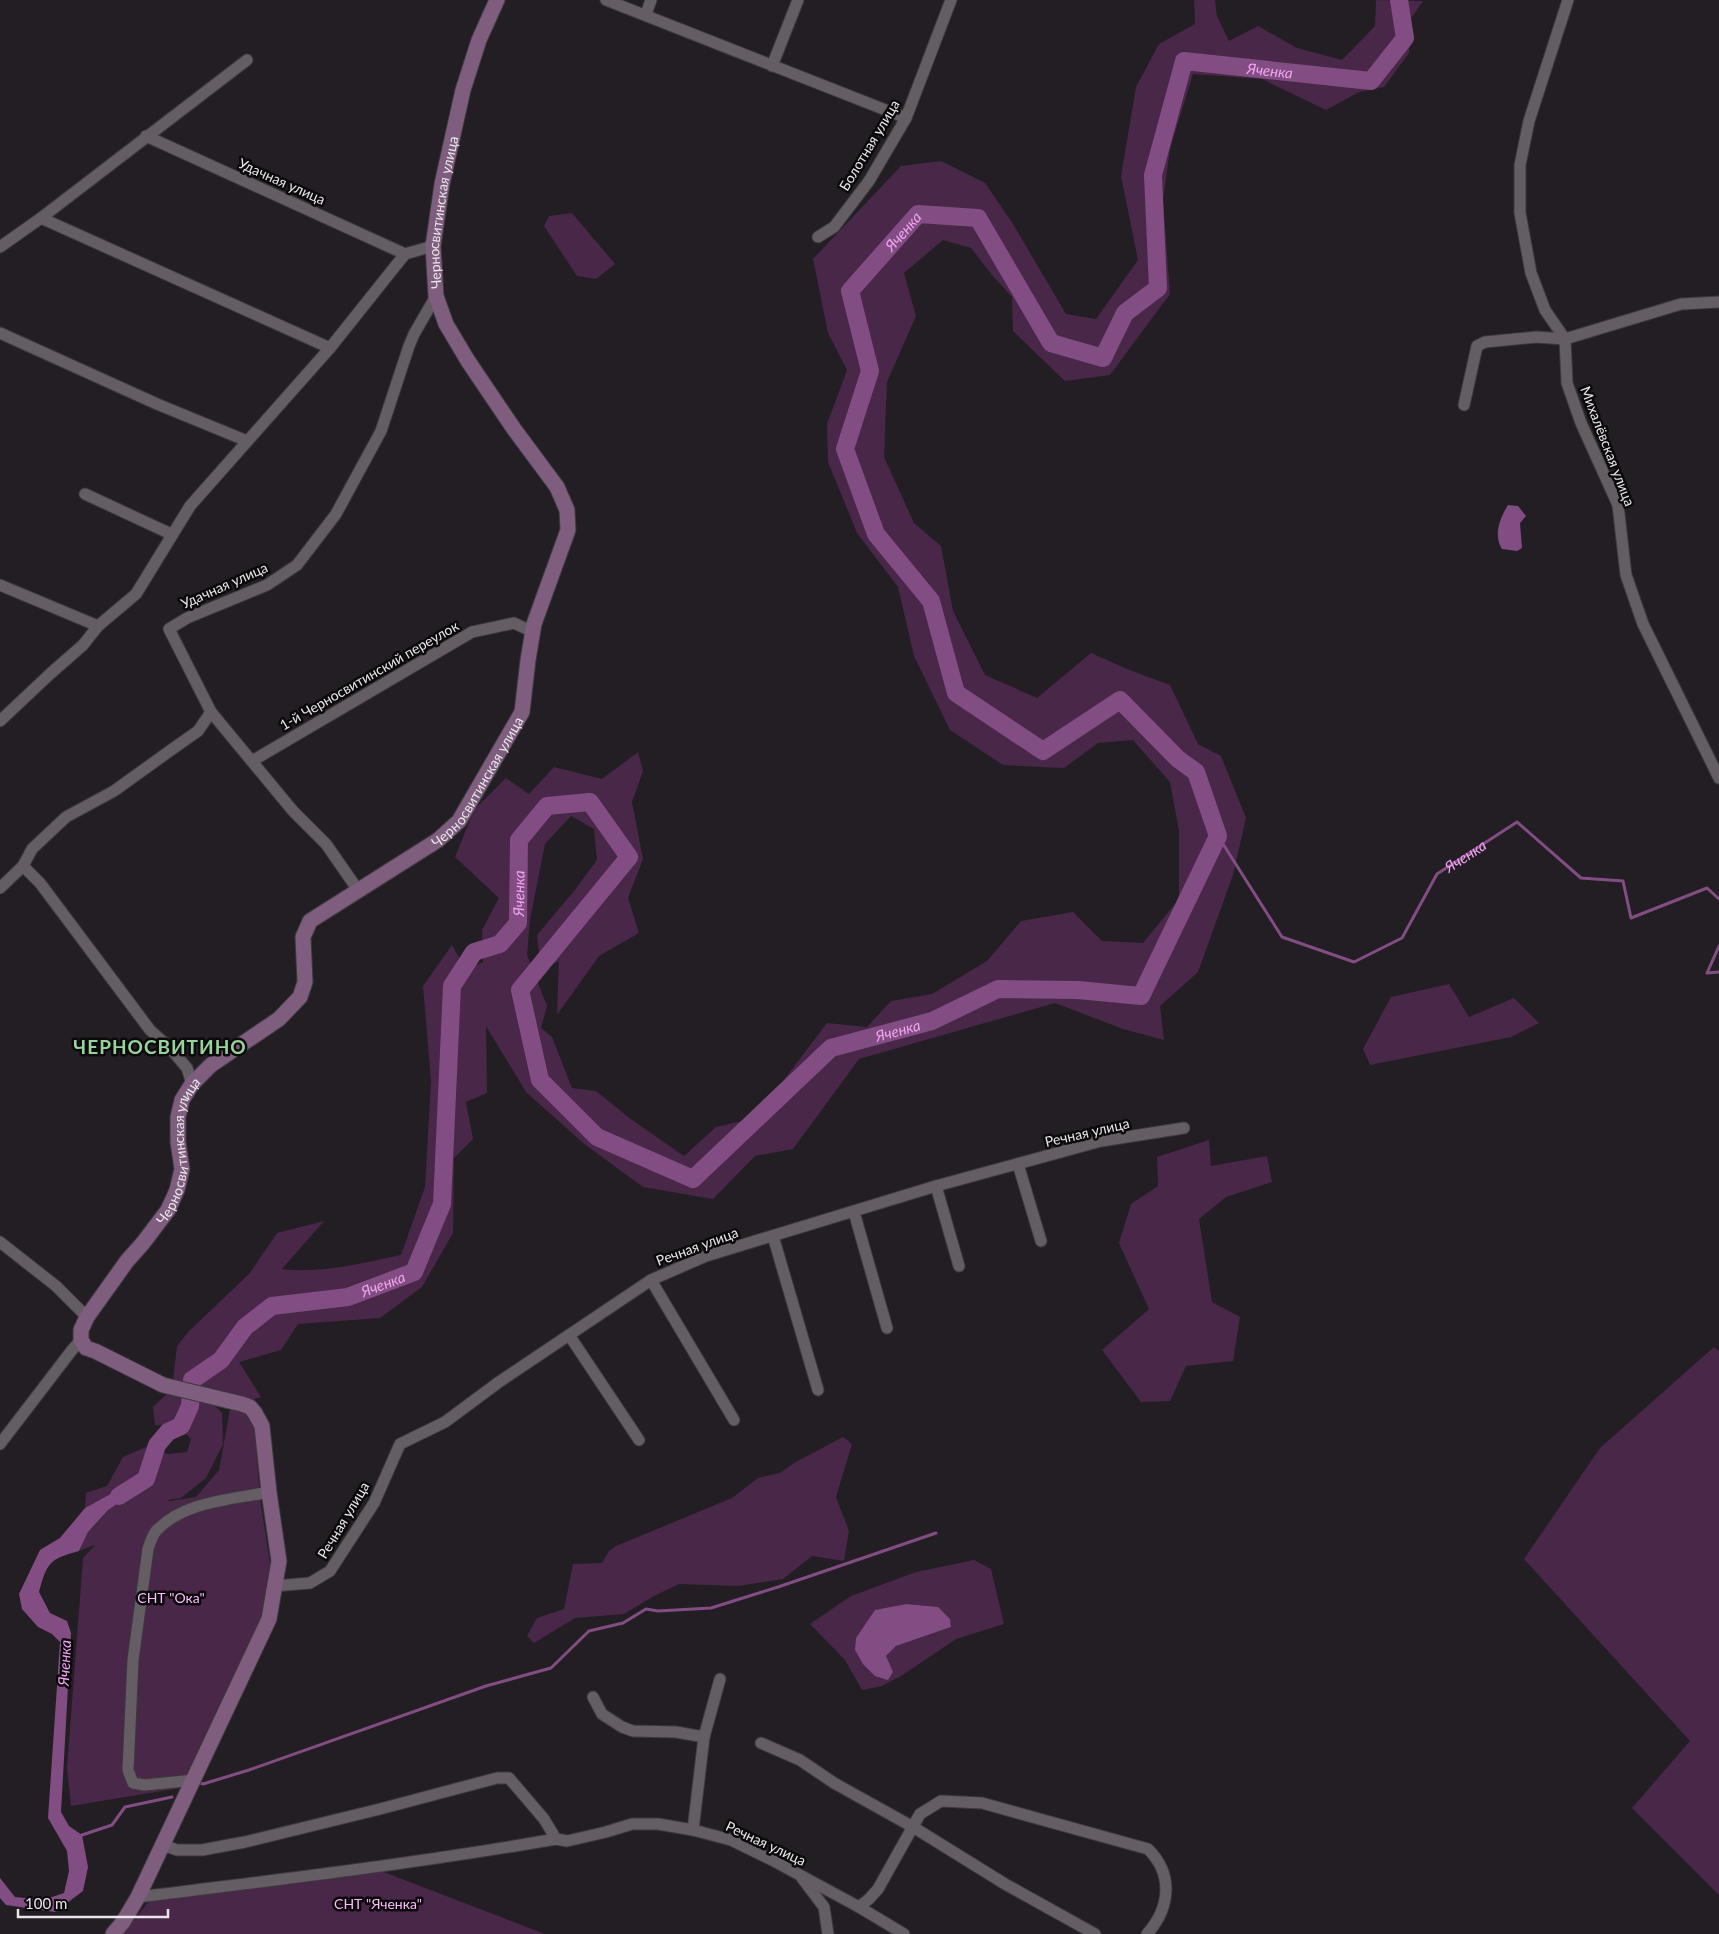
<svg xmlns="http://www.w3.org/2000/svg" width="1719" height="1934" viewBox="0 0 1719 1934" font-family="Lato,sans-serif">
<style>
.green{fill:#482748;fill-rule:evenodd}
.water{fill:#824d83}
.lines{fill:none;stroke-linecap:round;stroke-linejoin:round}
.stream{stroke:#824d83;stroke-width:3}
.river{stroke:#824d83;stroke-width:18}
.street-casing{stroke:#3d393d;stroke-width:13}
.secondary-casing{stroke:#3d393d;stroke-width:17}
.street{stroke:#645e64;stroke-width:11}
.secondary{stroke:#7e5d7e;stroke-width:15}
.labels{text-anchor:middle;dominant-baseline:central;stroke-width:5;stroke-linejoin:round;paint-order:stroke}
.street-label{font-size:14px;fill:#eae7ea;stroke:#0b090b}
.park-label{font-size:14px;fill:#fcbdfb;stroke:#0b090b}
.water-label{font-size:15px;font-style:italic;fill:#f2a4f2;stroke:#0b090b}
.district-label{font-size:19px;font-weight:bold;letter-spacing:1px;fill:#97d49d;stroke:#0b090b}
</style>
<rect width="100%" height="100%" fill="#231e23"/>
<g class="green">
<path d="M1194,0H1215L1217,16L1229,41L1258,26L1297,48L1342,60L1375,26L1376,0L1423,1L1410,20L1409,53L1384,87L1359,92L1326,110L1262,79L1193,74L1170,149L1163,200L1170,294L1110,375L1065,381L1013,331L1012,297L992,275L971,248L943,240L904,273L916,316L887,382L884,457L914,523L941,546L953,611L985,675L1037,698L1091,653L1127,669L1170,685L1198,744L1221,756L1246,818L1233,875L1198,972L1160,1006L1164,1040L1123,1029L1055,1003L859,1059L793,1149L755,1156L713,1199L643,1187L583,1143L526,1092L486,1026L487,1093L466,1102L473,1139L454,1158L453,1233L422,1287L380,1318L298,1324L281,1350L239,1362L261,1397L251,1400L216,1389L173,1381L177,1346L189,1331L249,1274L277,1233L324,1221L282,1269C322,1274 362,1263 401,1255L425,1187L431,1081L423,986L452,945L466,970L483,962L482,930L499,898L455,857L474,810L506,778L529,794L554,767L602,779L638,752L643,771L632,802L643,859L628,898L639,933L599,956L557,1015L559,961L541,970L537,935L574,891L597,860L594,829L571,816L545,844L530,920L527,955L547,1006L541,1028L552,1037L572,1088L596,1091L632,1120L684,1156L716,1127L755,1118L827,1023L867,1027L891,1001L932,994L987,961L1021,921L1073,912L1102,941L1143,943L1179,899V831L1170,782L1133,740L1098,743L1064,768L1003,765L950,730L914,656L898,587L857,533L828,462L827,424L847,370L828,333L813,259L901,166L941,161L985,183L1013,224L1066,314L1096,319L1138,260L1121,176L1136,87L1159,44L1195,24Z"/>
<polygon points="572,213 615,264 596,279 577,276 544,226 549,216"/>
<polygon points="1449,984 1469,1017 1514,998 1539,1023 1511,1037 1370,1065 1363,1049 1391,997"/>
<polygon points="1209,1140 1211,1166 1267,1156 1272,1182 1226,1197 1199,1219 1212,1302 1240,1317 1233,1361 1186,1366 1170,1401 1141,1402 1102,1350 1149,1309 1119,1243 1131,1204 1158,1186 1157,1157"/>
<polygon points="1714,1347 1719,1351 1719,1895 1632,1808 1690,1741 1524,1559 1600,1448"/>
<polygon points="167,1394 215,1406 222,1413 223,1444 206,1478 181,1498 167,1500 170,1501 196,1497 219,1470 231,1404 254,1420 260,1498 270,1563 263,1613 180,1788 71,1806 67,1768 83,1558 95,1545 79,1551 88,1532 108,1510 135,1492 140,1477 85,1508 86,1493 107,1486 123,1457 146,1447 168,1454 187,1452 191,1439 178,1426 155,1425 153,1407"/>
<polygon points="843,1437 852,1444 836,1497 849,1531 844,1561 812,1556 783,1579 738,1586 679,1584 654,1596 624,1614 575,1618 534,1643 527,1636 537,1618 564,1609 573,1564 602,1563 609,1551 616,1546 732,1498 758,1478 780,1473 794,1463"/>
<path d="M974,1560L991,1569L1004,1624L956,1639L901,1676L882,1686L862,1690L845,1660L810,1624L851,1596L916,1572ZM907,1604L937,1607L950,1619L951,1627L896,1646L886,1656Z"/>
<polygon points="381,1871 545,1934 123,1934 149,1901"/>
</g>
<g class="water">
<path d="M1508,505L1518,506L1526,516L1520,523L1522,548L1517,551L1502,549C1493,535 1500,518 1508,505Z"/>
<path d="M141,1477L135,1492L108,1510L88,1532L79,1551C50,1559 47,1562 39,1592L50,1613L67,1621L71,1633L61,1812L69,1826L82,1835L88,1867L83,1891L55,1912L6,1905L0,1898V1878L15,1897L43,1900L64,1893L69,1871L67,1851L48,1818L60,1642L52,1634L38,1627L22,1609L19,1594L40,1550L60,1538L85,1508Z"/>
<polygon points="907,1604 938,1607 950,1619 951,1627 896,1646 886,1656 893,1672 888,1680 875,1676 863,1664 855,1650 856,1638 875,1610"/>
</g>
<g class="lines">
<g class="stream">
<path id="s1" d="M1218,836L1282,937L1354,962L1402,938L1437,874L1517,822L1581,878L1623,881L1631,918L1707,888L1719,899"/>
<polyline points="1719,946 1707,973 1719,972"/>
<polyline points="198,1782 203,1784 249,1770 486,1686 551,1668 589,1631 623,1623 646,1609 658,1611 711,1608 778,1587 936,1533"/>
<polyline points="79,1836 112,1825 125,1807 172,1797"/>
</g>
<path class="river" id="s2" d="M119,1496L146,1479L157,1445L168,1432L181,1426L190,1406L192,1380L221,1360L245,1327L272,1306L348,1297L414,1272L442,1204L452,986L474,952L500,944L518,923L519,840L547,806L590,802L629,857L520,990L540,1080L597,1137L693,1179L831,1048L932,1021L998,989L1078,990L1141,996L1218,836L1196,772L1178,759L1120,700L1043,751L956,693L931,601L876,534L845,449L870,371L850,291L918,214L978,218L1051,343L1103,358L1125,313L1158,288L1153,175L1184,61L1371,81L1405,38L1399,0"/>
<defs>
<g id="street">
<polyline points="606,0 906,118"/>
<polyline points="1568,0 1529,121 1520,165 1520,213 1531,273 1545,310 1565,339 1567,383 1581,423 1618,505 1626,575 1643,624 1719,778"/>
<polyline points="646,14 651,0"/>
<polyline points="772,66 798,0"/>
<polyline points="146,136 405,254"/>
<polyline points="41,218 330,348"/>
<polyline points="818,237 834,227 869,181 906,118 951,0"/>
<polyline points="0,247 41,218 247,60"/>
<polyline points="0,333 157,404 247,441"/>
<polyline points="1464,405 1477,346 1485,342 1536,337 1565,339 1681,304 1719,302"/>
<polyline points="85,494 171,534"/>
<polyline points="0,585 98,626"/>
<polyline points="211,712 293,811 326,844 358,890"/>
<polyline points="0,721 51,673 83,645 98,626 136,594 190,506 330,348 405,254 433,246"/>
<polyline points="252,761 472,632 514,623 533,632"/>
<polyline points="23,866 40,883 150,1030 170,1048 187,1068 192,1084"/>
<polyline points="0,888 23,866 32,849 66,817 114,791 171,750 198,731 211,712 169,629 187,618 267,585 297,565 336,514 381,431 409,346 414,334 436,296"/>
<polyline points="1018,1164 1041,1241"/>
<polyline points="936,1186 959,1266"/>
<polyline points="854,1212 887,1328"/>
<polyline points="773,1236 818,1390"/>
<polyline points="0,1242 56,1286 87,1317"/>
<polyline points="651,1280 734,1420"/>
<polyline points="569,1335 639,1440"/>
<polyline points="0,1444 72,1350 81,1340"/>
<polyline points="274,1586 310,1583 330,1571 374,1503 400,1444 445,1422 499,1382 651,1280 706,1256 936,1186 1101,1141 1184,1128"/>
<polyline points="593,1697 602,1714 622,1727 633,1731 676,1732 704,1737"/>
<polyline points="761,1743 800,1760 834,1783 913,1827 1005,1884 1095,1934"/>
<path d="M194,1780L145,1785L133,1783L128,1770L133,1660L148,1549C150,1543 152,1536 156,1531C184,1501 231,1500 269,1492"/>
<polyline points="693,1830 704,1737 720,1679"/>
<polyline points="163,1845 177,1850 202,1850 245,1842 380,1809 497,1778 509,1778 544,1819 556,1839"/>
<polyline points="802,1878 824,1907 828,1934"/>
<path d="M138,1897C278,1880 418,1863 556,1839L567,1841L606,1832L632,1824H658L693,1830L731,1840L772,1860L859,1907L904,1934"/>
<path d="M859,1907L869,1899L878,1889L920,1814L941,1801L982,1803L1148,1849C1174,1875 1170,1908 1147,1934"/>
</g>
<g id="secondary">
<path id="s3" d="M113,1934L123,1922L138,1897L269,1619L279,1561L269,1492L262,1426L255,1413L250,1407L242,1404L163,1385L95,1351L86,1348L81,1340V1330L87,1317L127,1261L143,1243L168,1210L177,1190L182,1169L178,1142V1117L182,1100L192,1084L211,1065L279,1019L300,997L305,982L303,937L310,921L438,840L459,821L522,712L528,660L534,624L568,530L567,510L557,487L514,429L468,361L446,324L436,296L433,246L442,184L463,90L479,40L497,0"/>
</g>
</defs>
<use href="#street" class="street-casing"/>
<use href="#secondary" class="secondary-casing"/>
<use href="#street" class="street"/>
<use href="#secondary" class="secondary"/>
</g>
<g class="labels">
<g class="street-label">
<text transform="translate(869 145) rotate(-59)">Болотная улица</text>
<text transform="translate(282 181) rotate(24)">Удачная улица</text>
<text stroke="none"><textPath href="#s3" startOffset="2114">Черносвитинская улица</textPath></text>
<text transform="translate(1608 446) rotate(69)">Михалёвская улица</text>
<text transform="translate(224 585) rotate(-24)">Удачная улица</text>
<text transform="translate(369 675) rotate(-30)">1-й Черносвитинский переулок</text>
<text stroke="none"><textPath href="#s3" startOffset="1485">Черносвитинская улица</textPath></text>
<text transform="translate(1087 1132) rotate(-13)">Речная улица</text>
<text stroke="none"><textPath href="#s3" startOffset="975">Черносвитинская улица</textPath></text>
<text transform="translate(697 1246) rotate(-20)">Речная улица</text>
<text transform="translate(343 1520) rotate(-59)">Речная улица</text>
<text transform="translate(766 1843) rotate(25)">Речная улица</text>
</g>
<g class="park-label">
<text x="171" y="1597">СНТ "Ока"</text>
<text x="378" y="1903">СНТ "Яченка"</text>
</g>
<g class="water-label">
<text stroke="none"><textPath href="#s2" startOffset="3745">Яченка</textPath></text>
<text stroke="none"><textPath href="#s2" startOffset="3054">Яченка</textPath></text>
<text stroke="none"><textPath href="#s1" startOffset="356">Яченка</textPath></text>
<text stroke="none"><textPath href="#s2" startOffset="821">Яченка</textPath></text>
<text stroke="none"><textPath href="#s2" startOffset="1738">Яченка</textPath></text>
<text stroke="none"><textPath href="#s2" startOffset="371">Яченка</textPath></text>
<text transform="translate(64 1663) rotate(-87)">Яченка</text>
</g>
<g class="district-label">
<text x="160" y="1046">ЧЕРНОСВИТИНО</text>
</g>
</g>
<path d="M18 1909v8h150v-8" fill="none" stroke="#eae7ea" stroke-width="2.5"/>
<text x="25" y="1909" font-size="15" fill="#eae7ea" stroke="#0b090b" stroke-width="4" paint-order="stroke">100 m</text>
</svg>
